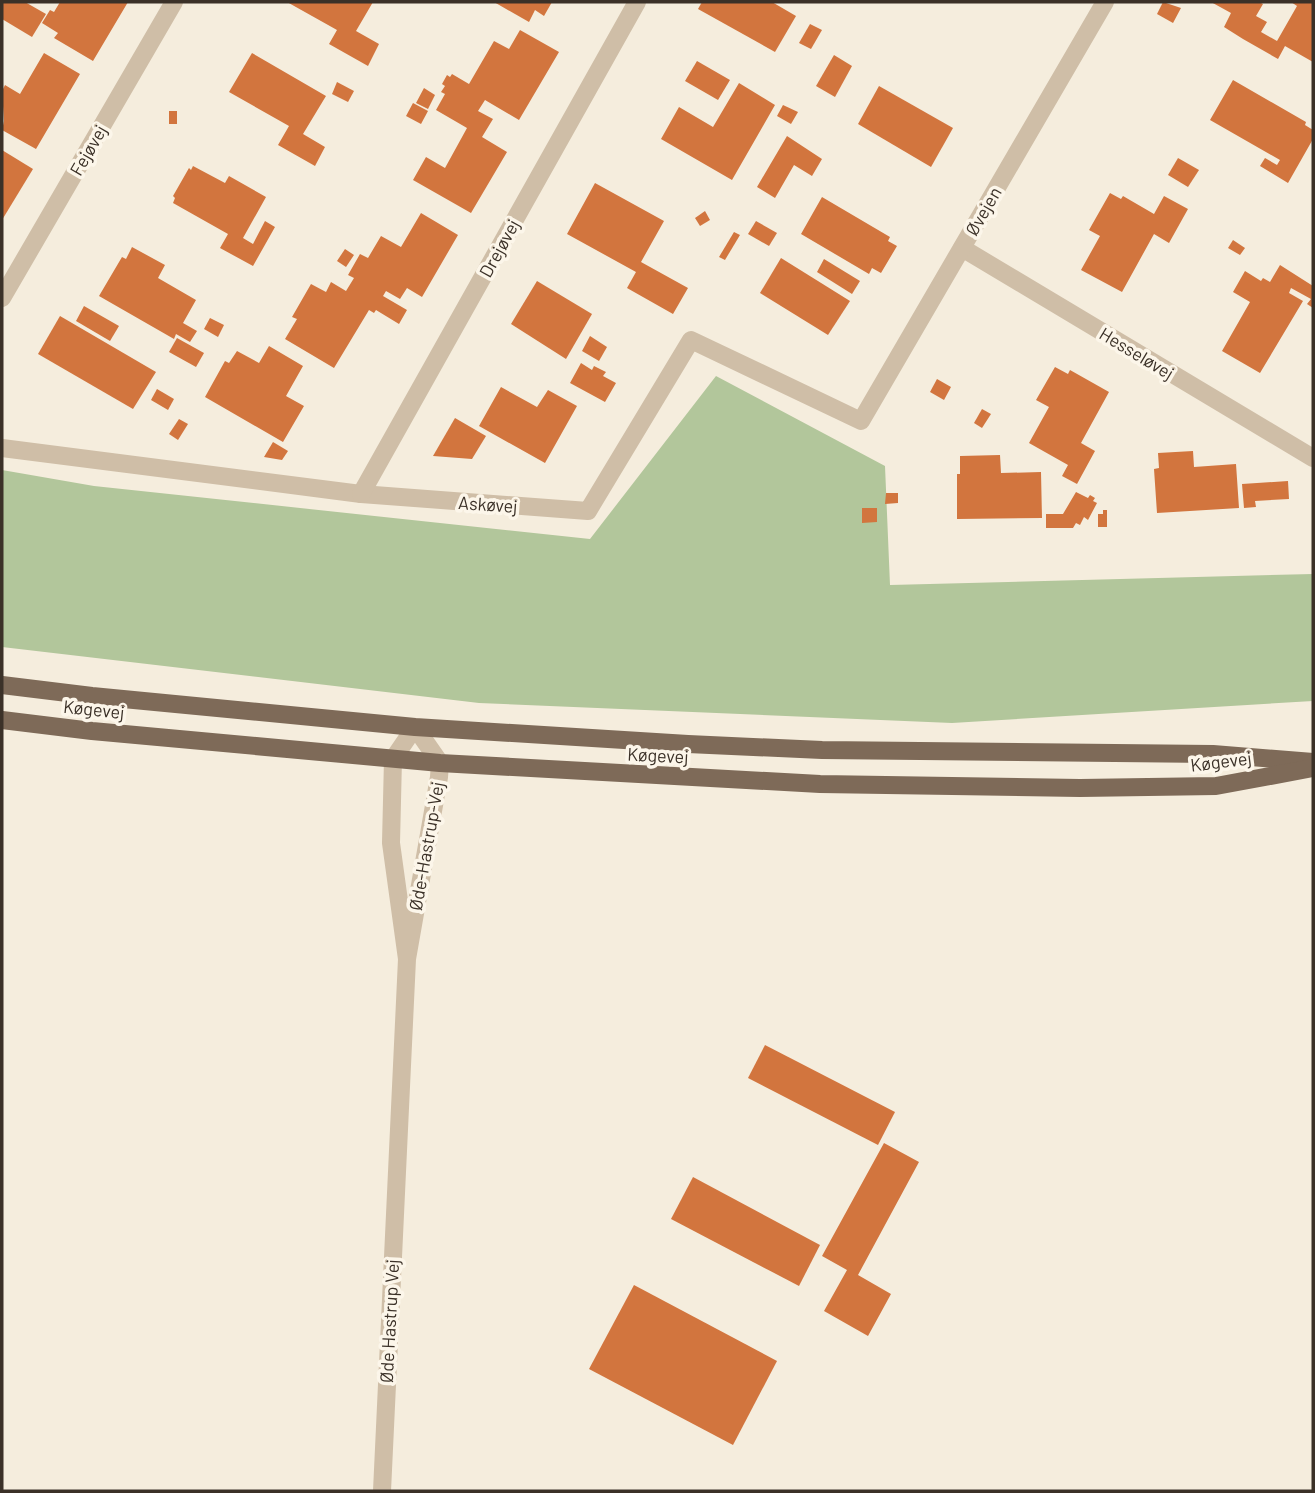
<svg xmlns="http://www.w3.org/2000/svg" width="1315" height="1493" viewBox="0 0 1315 1493" font-family="Barlow,sans-serif">
<style>
.green{fill:#b2c69b}
.building{fill:#d2753e}
.lines{fill:none;stroke-linecap:round;stroke-linejoin:round}
.street{stroke:#cfbea7;stroke-width:18}
.primary{stroke:#7e6a58;stroke-width:18}
.labels{text-anchor:middle;dominant-baseline:central;stroke-width:7;stroke-linejoin:round;paint-order:stroke}
.street-label{font-size:18px;fill:#3b3128;stroke:#fcf6ea}
</style>
<rect width="100%" height="100%" fill="#f5eddd"/>
<polygon class="green" points="716,376 885,466 890,585 1313,574 1313,701 952,723 479,703 2,647 2,470 94,486 590,539"/>
<g class="building">
<polygon points="2,2 25,2 46,14 32,37 2,19"/>
<polygon points="60,2 128,2 93,61 54,38 58,33 42,23 50,10 54,12"/>
<polygon points="287,2 373,2 356,31 379,44 368,66 329,44 337,30"/>
<polygon points="494,2 552,2 544,16 535,10 529,22"/>
<polygon points="702,2 772,2 796,16 775,52 698,9"/>
<polygon points="1163,2 1181,8 1173,23 1157,14"/>
<polygon points="1211,2 1259,2 1263,4 1256,16 1267,22 1261,32 1277,41 1297,6 1291,2 1313,2 1313,62 1285,46 1278,59 1243,39 1224,27 1231,13"/>
<polygon points="810,24 822,30 811,49 799,43"/>
<polygon points="520,30 559,52 519,120 485,100 478,111 493,119 482,137 507,152 471,213 413,180 426,157 445,168 467,128 436,110 445,94 441,92 445,86 442,84 447,75 450,77 452,74 469,84 494,41 509,49"/>
<polygon points="44,53 80,74 36,149 2,130 4,121 2,91 5,85 20,94"/>
<polygon points="252,53 326,96 303,134 325,147 315,166 278,145 289,126 229,92"/>
<polygon points="834,55 852,66 835,97 816,86"/>
<polygon points="697,61 730,80 718,100 685,81"/>
<polygon points="1233,80 1306,122 1305,125 1313,130 1313,139 1288,183 1260,166 1265,158 1277,165 1280,160 1210,120"/>
<polygon points="337,82 354,91 348,102 332,94"/>
<polygon points="739,83 775,105 732,180 661,139 679,107 713,127"/>
<polygon points="879,86 953,128 931,167 858,124"/>
<polygon points="424,88 435,95 428,109 416,103"/>
<polygon points="413,103 428,111 421,124 406,116"/>
<polygon points="783,105 798,112 791,124 777,116"/>
<rect x="169" y="111" width="8" height="13"/>
<polygon points="787,136 822,159 812,176 794,165 775,198 757,187"/>
<polygon points="2,150 33,169 2,220"/>
<polygon points="1178,158 1199,170 1188,187 1168,175"/>
<polygon points="193,166 225,183 229,176 266,197 243,238 253,244 265,221 275,227 253,266 220,248 228,234 173,203 175,198 173,196 189,168 191,170"/>
<polygon points="595,183 664,221 641,262 688,288 673,314 627,288 636,272 567,234"/>
<polygon points="1110,193 1121,199 1123,196 1154,214 1164,196 1188,209 1169,243 1154,234 1122,292 1081,270 1100,236 1089,230"/>
<polygon points="822,197 890,237 888,241 897,246 881,273 872,268 869,274 801,234"/>
<polygon points="705,211 710,220 700,226 695,218"/>
<polygon points="421,213 458,235 422,297 407,288 400,299 386,291 383,296 407,310 399,324 376,310 374,313 369,310 334,368 285,339 297,319 292,317 311,284 326,292 331,282 346,291 354,278 348,275 360,254 368,258 381,236 401,247"/>
<polygon points="756,221 777,233 769,246 748,234"/>
<polygon points="734,232 740,235 725,260 719,257"/>
<polygon points="1233,240 1245,248 1240,255 1228,248"/>
<polygon points="132,247 165,265 158,278 196,300 183,323 197,331 190,342 176,334 174,339 99,296 122,257 126,259"/>
<polygon points="345,249 354,255 346,267 337,261"/>
<polygon points="781,258 850,301 828,335 760,293"/>
<polygon points="824,259 860,281 852,294 817,272"/>
<polygon points="1280,265 1313,286 1313,308 1307,304 1311,299 1291,288 1289,293 1303,301 1260,373 1222,351 1250,302 1233,292 1245,271 1261,281 1263,278 1270,282"/>
<polygon points="537,281 592,314 566,359 511,324"/>
<polygon points="84,306 119,326 110,341 76,321"/>
<polygon points="60,316 156,372 133,409 38,354"/>
<polygon points="210,318 224,325 218,337 204,329"/>
<polygon points="590,336 607,347 599,361 582,351"/>
<polygon points="177,338 204,353 196,367 169,352"/>
<polygon points="269,346 303,366 286,396 304,406 283,442 205,397 225,361 229,363 237,351 259,363"/>
<polygon points="581,363 592,370 594,366 606,372 603,376 616,383 605,402 570,383"/>
<polygon points="1055,367 1068,374 1070,370 1109,392 1081,443 1095,451 1077,484 1062,476 1068,465 1029,443 1049,407 1036,400"/>
<polygon points="937,379 951,387 944,400 930,392"/>
<polygon points="501,387 537,407 548,390 577,406 545,463 479,426"/>
<polygon points="157,389 174,399 168,410 151,400"/>
<polygon points="982,409 991,414 982,428 974,423"/>
<polygon points="455,418 486,436 472,459 433,456"/>
<polygon points="179,419 188,424 178,440 169,434"/>
<polygon points="273,442 288,451 282,460 264,457"/>
<polygon points="1193,451 1194,467 1236,464 1239,508 1157,513 1154,469 1159,468 1158,453"/>
<polygon points="1000,455 1001,473 1041,472 1042,518 957,519 957,474 960,474 960,456"/>
<polygon points="1288,481 1289,499 1255,501 1256,507 1244,508 1242,484"/>
<polygon points="1076,492 1088,498 1090,495 1095,498 1093,501 1097,503 1088,520 1084,517 1080,525 1076,523 1073,528 1046,528 1046,514 1063,514"/>
<polygon points="886,493 898,493 898,503 885,504"/>
<polygon points="862,508 877,508 877,522 862,523"/>
<polygon points="1103,510 1107,510 1107,527 1098,527 1098,514 1103,514"/>
<polygon points="765,1045 895,1112 878,1145 748,1078"/>
<polygon points="884,1143 919,1162 858,1275 891,1294 868,1336 824,1311 847,1270 822,1256"/>
<polygon points="693,1177 820,1245 799,1286 671,1219"/>
<polygon points="634,1285 777,1361 733,1445 589,1369"/>
</g>
<g class="lines">
<g class="street">
<polyline points="962,248 1313,458"/>
<polyline points="2,298 174,2"/>
<polyline points="2,448 361,494 588,511 691,340 861,421 1105,2"/>
<polyline points="361,494 637,2"/>
<polyline points="382,1491 407,959 439,777 440,763 415,727 393,759 391,843 407,959"/>
</g>
<g class="primary">
<polyline points="2,685 92,696 415,727 688,744 822,750 1213,754 1313,762"/>
<polyline points="2,720 92,731 440,763 820,784 1080,788 1216,786 1313,768"/>
</g>
</g>
<g class="labels">
<g class="street-label">
<text transform="translate(88 150) rotate(-60)">Fejøvej</text>
<text transform="translate(983 211) rotate(-60)">Øvejen</text>
<text transform="translate(499 248) rotate(-61)">Drejøvej</text>
<text transform="translate(1137 353) rotate(31)">Hesseløvej</text>
<text transform="translate(488 504) rotate(4)">Askøvej</text>
<text transform="translate(94 709) rotate(6)">Køgevej</text>
<text transform="translate(658 755) rotate(3)">Køgevej</text>
<text transform="translate(1221 761) rotate(-7)">Køgevej</text>
<text transform="translate(426 846) rotate(-80)">Øde-Hastrup-Vej</text>
<text transform="translate(389 1321) rotate(-87)">Øde Hastrup Vej</text>
</g>
</g>
<rect width="1315" height="1493" fill="none" stroke="#3b3128" stroke-width="7"/>
</svg>
